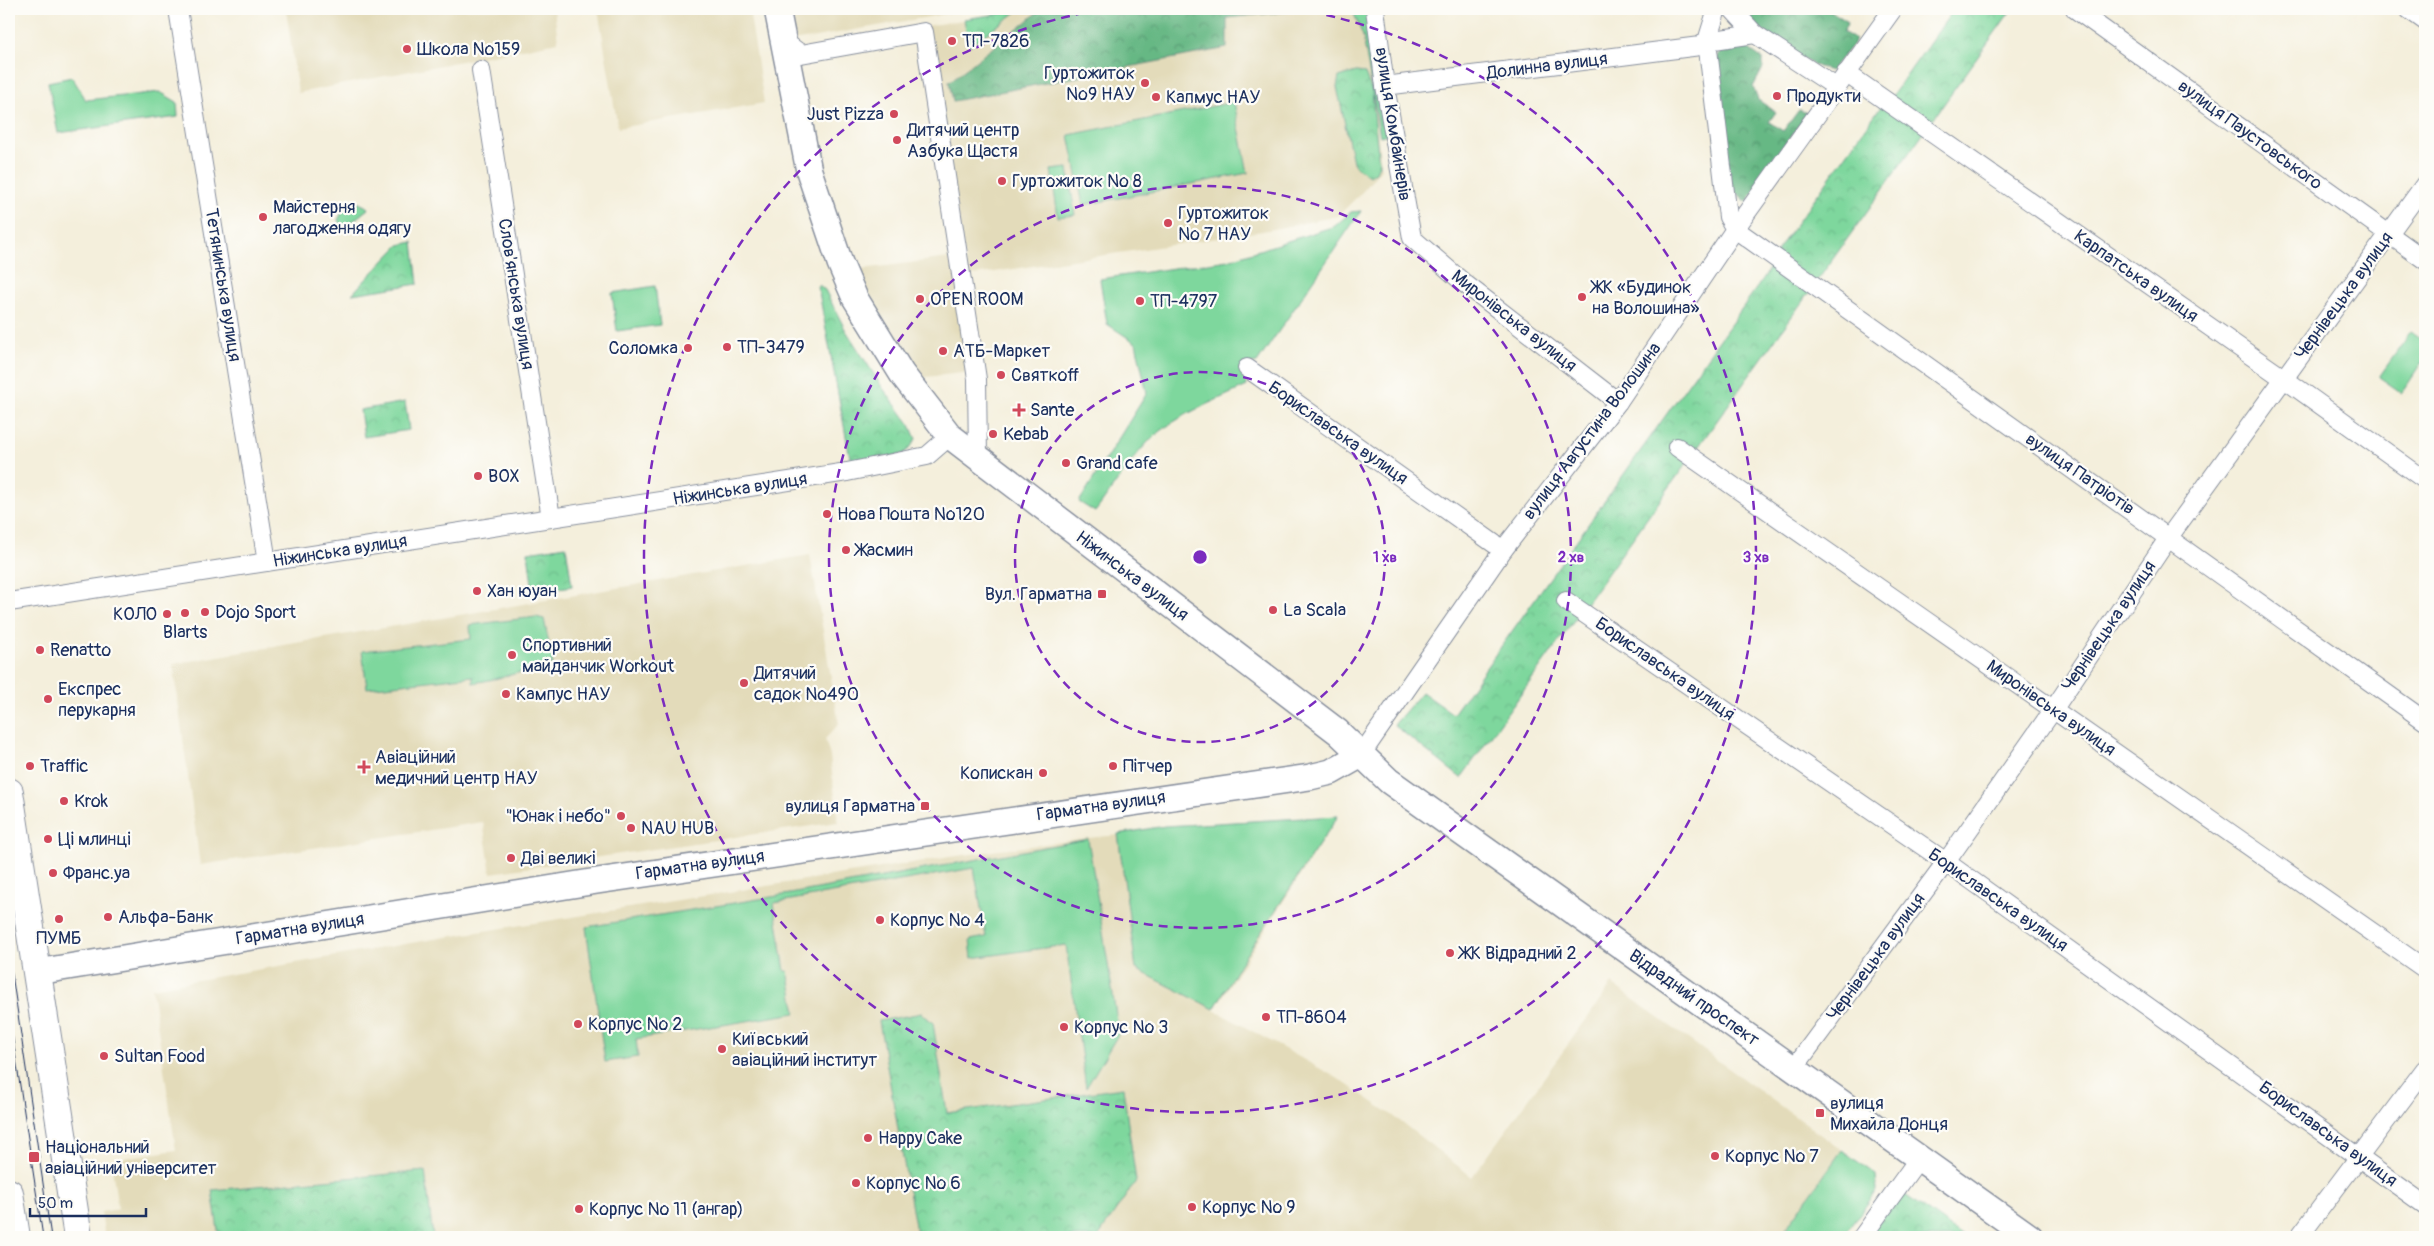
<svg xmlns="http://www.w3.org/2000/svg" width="2434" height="1246" viewBox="0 0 2434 1246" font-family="Pangolin,sans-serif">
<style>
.built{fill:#e3dbba}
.green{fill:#7ed79d;stroke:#4c837e}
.forest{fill:url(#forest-crowns);stroke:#407471}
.park{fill:url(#park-crowns);stroke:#4c837e}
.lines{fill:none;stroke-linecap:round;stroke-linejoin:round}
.minor-casing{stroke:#888f9d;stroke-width:20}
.secondary-casing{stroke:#888f9d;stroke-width:28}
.primary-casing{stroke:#888f9d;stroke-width:30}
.minor{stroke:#fff;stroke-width:18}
.secondary{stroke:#fff;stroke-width:25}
.primary{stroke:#fff;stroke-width:28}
.tram{stroke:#1b2f5e;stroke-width:1}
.ring{fill:none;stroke:#7b2cbf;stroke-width:2.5;stroke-dasharray:9 6}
.poi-dot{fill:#d1495b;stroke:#fdfcf7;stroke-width:2}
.labels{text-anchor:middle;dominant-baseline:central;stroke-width:4.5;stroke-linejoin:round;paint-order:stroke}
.poi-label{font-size:18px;fill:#1b2f5e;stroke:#fdfcf7;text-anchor:start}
.street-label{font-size:18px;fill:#1b2f5e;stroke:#fdfcf7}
.centre{fill:#7b2cbf;stroke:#fdfcf7;stroke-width:2.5}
.ring-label{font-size:15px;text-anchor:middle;font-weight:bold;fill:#7b2cbf;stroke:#fdfcf7;stroke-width:4.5;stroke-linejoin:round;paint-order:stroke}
</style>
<defs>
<pattern id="forest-crowns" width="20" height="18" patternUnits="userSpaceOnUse" patternTransform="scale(1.25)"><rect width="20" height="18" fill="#66b884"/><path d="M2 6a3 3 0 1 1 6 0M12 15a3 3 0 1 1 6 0" fill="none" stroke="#53966f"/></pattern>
<pattern id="park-crowns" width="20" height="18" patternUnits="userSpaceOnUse" patternTransform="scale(1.25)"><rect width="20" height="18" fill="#7ed79d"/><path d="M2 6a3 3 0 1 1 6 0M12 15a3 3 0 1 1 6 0" fill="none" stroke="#6cb98a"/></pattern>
</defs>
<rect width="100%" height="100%" fill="#fdfcf7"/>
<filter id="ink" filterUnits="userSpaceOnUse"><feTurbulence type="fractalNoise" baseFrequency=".02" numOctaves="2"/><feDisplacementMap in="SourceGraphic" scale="10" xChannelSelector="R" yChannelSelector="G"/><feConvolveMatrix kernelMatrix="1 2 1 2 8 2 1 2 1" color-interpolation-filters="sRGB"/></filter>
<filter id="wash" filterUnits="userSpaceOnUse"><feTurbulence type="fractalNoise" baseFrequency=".0096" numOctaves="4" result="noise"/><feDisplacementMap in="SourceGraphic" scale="20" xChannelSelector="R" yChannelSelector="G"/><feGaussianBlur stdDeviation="1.12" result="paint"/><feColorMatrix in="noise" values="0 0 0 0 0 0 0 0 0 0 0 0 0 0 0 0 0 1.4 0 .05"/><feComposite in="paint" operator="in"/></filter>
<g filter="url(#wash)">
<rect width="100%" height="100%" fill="#f4efdc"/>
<g class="built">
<polygon points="286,9 554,9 558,42 298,93"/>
<polygon points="598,9 749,9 764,103 618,128"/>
<polygon points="788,9 973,9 793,41"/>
<polygon points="1029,9 1366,9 1381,169 1364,190 1338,216 1269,230 968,276 926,26"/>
<polygon points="957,257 971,372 917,378 876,319 854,270"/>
<polygon points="810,555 839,724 825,739 830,756 838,822 491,873 483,822 200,865 173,664"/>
<polygon points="1338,816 1214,1010 1337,1078 1392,1115 1472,1177 1612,984 1876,1175 1877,1191 1842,1237 1811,1234 1803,1237 105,1237 101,1212 118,1209 111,1160 176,1150 152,988 440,938 963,855 1097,837"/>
</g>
<g class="green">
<polygon points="1352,9 1370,9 1388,134 1380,136 1363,36"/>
<polygon points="72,77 86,100 160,92 177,102 178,117 58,133 48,82"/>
<polygon points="1234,102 1248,173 1083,205 1069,135"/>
<polygon points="1068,168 1075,215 1058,217 1051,170"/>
<polygon points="352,203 359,203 369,208 343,229 338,220 345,207"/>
<path d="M1361,211L1257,363L1250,364L1245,374L1247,386C1213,402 1176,415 1149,441C1129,461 1113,489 1095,512L1079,502L1147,393L1136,343L1107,324L1100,279L1228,260L1335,226L1351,212Z"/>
<polygon points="655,286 660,325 617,331 612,293"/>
<polygon points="2411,332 2425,342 2425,358 2402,393 2379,377"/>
<path d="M536,617L544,619L553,664C526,670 500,679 473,683V676L367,688L362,651L471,639L470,625Z"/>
<polygon points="1338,816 1240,964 1214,1009 1136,969 1118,834 1165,826"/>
<polygon points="1088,839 1119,1033 1086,1088 1066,945 972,958 970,940 986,937 974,868 774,903 785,971 788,971 796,1013 636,1039 638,1057 605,1062 586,927 790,894"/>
<polygon points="1842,1150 1876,1175 1877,1191 1842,1237 1811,1234 1803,1237 1780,1237"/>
</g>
<g class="forest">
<polygon points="1042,9 1313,9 1227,18 1227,48 953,101 949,82"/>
<path d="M1738,9H1828L1848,22L1843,32L1856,40L1831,71C1793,60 1767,34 1738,9Z"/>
<polygon points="1738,47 1749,49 1763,59 1763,68 1753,87 1758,100 1776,112 1769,122 1783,131 1799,110 1807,113 1747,202 1731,189 1716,69 1718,54 1725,49"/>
</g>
<g class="park">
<polygon points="1954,9 2012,9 1461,778 1394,725 1422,692 1453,714 1765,276 1779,248 1882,105 1892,96"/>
<polygon points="1018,11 969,46 964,19"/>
<polygon points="1356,72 1365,73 1372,92 1379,165 1376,172 1369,176 1356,167 1353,162 1337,87 1339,77"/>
<polygon points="413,242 418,284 352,294 399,245"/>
<polygon points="819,285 825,290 845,329 882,387 910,425 916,439 910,448 903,454 851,463 818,287"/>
<polygon points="405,402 409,430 364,437 360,410"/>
<polygon points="566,546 572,586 533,592 528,552"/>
<polygon points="922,1013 933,1023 947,1113 1123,1088 1136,1181 1098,1237 917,1237 879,1021"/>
<polygon points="425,1171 433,1237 219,1237 212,1190"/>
<polygon points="1901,1192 1964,1237 1867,1237"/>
</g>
</g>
<g filter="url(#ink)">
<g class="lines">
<defs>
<g id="minor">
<polyline points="178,9 267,562"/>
<polyline points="1375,9 1385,86 1412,238 1464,283 1618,402"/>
<polyline points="1717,9 1707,41 1728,217 1735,229 2425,721"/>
<polyline points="1732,9 1755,34 1836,87"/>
<polyline points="2075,9 2425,260"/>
<polyline points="2408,9 2425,21"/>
<polyline points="782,40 801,54 924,32 977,379 978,458"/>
<polyline points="481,70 551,518"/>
<polyline points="1846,73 2283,378 2425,480"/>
<polyline points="1385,86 1700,46 1707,41 1755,34"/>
<polyline points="1247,368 1503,550"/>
<polyline points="1677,447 2425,969"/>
<polyline points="1566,601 1946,862 2425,1205"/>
<polyline points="9,602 847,472 927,456 950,436"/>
<polyline points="1361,755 1503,550 1618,402 1735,229 1893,9"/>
<polyline points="1794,1068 1946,862 2053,710 2169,537 2425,184"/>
<polyline points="1862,1237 1919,1158"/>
<polyline points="2299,1237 2425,1069"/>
</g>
<g id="secondary">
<polyline points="777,9 809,171 840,263 855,298 902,374 950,436 1338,732 1389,781 2030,1237"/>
<polyline points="37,972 597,881 1310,777 1331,772 1361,755"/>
</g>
<g id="primary">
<polyline points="9,792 78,1237"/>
<polyline points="9,1193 16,1237"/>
</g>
</defs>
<use href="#minor" class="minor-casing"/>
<use href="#secondary" class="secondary-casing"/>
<use href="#primary" class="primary-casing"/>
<use href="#minor" class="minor"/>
<use href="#secondary" class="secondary"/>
<use href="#primary" class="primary"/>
<g class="tram">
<polyline points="9,954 51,1237"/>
<polyline points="9,1013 43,1237"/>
</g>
</g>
</g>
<g class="ring">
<circle cx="1200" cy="557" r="185"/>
<circle cx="1200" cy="557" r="371"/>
<path d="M1297 9A556 556 0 1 1 1103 9"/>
</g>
<g class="poi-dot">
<circle cx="952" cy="41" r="5"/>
<circle cx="407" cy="49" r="5"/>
<circle cx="1145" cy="83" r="5"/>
<circle cx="1777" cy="96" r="5"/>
<circle cx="1156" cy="97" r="5"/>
<circle cx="894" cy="114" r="5"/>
<circle cx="897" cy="140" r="5"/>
<circle cx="1002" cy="181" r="5"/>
<circle cx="263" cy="217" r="5"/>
<circle cx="1168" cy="223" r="5"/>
<circle cx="1582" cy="297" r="5"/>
<circle cx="920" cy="299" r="5"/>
<circle cx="1140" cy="301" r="5"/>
<circle cx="727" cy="347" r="5"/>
<circle cx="688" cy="348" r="5"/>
<circle cx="943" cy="351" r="5"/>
<circle cx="1001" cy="375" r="5"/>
<path d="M1016.5 402.5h5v5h5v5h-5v5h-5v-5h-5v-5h5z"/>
<circle cx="993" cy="434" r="5"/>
<circle cx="1066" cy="463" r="5"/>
<circle cx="478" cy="476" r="5"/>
<circle cx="827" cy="514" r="5"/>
<circle cx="846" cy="550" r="5"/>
<circle cx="477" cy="591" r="5"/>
<rect x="1097" y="589" width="10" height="10" rx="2.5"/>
<circle cx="1273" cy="610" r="5"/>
<circle cx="205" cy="612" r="5"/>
<circle cx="185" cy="613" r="5"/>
<circle cx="167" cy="614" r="5"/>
<circle cx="40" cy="650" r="5"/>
<circle cx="512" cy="655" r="5"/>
<circle cx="744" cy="683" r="5"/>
<circle cx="506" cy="694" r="5"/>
<circle cx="48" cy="699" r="5"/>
<circle cx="30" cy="766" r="5"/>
<circle cx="1113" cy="766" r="5"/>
<path d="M361.5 759.5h5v5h5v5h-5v5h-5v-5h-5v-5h5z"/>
<circle cx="1043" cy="773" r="5"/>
<circle cx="64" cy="801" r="5"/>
<rect x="920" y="801" width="10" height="10" rx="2.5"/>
<circle cx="621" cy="816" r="5"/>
<circle cx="631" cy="828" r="5"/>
<circle cx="48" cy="839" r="5"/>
<circle cx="511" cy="858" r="5"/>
<circle cx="53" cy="873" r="5"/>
<circle cx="108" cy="917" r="5"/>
<circle cx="59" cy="919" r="5"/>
<circle cx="880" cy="920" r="5"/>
<circle cx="1450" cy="953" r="5"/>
<circle cx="1266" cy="1017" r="5"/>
<circle cx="578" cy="1024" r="5"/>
<circle cx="1064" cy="1027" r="5"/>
<circle cx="722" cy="1049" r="5"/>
<circle cx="104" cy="1056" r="5"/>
<rect x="1815" y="1108" width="10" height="10" rx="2.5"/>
<circle cx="868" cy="1138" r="5"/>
<circle cx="1715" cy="1156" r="5"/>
<rect x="28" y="1151" width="12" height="12" rx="2.5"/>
<circle cx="856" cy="1183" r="5"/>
<circle cx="1192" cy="1207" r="5"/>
<circle cx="579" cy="1209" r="5"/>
</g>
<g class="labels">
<g class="poi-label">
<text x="962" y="41">ТП-7826</text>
<text x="417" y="49">Школа №159</text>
<text x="1135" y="73" text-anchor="end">Гуртожиток<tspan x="1135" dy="21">№9 НАУ</tspan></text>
<text x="1787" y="96">Продукти</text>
<text x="1166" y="97">Капмус НАУ</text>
<text x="884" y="114" text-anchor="end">Just Pizza</text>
<text x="907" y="130">Дитячий центр<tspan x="907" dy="21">Азбука Щастя</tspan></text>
<text x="1012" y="181">Гуртожиток № 8</text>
<text x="273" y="207">Майстерня<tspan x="273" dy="21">лагодження одягу</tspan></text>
<text x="1178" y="213">Гуртожиток<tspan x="1178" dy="21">№ 7 НАУ</tspan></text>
<text x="1592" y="287">ЖК «Будинок<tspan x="1592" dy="21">на Волошина»</tspan></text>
<text x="930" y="299">OPEN ROOM</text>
<text x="1150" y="301">ТП-4797</text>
<text x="737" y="347">ТП-3479</text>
<text x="678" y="348" text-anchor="end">Соломка</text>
<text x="953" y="351">АТБ-Маркет</text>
<text x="1011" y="375">Святкоff</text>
<text x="1030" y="410">Sante</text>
<text x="1003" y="434">Kebab</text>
<text x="1076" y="463">Grand cafe</text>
<text x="488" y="476">BOX</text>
<text x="837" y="514">Нова Пошта №120</text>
<text x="856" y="550">Жасмин</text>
<text x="487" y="591">Хан юуан</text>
<text x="1092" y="594" text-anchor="end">Вул. Гарматна</text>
<text x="1283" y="610">La Scala</text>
<text x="215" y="612">Dojo Sport</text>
<text x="157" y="614" text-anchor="end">КОЛО</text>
<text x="185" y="632" text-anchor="middle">Blarts</text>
<text x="522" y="645">Спортивний<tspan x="522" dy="21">майданчик Workout</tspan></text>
<text x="50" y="650">Renatto</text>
<text x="754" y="673">Дитячий<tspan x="754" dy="21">садок №490</tspan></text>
<text x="58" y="689">Експрес<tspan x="58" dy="21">перукарня</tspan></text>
<text x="516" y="694">Кампус НАУ</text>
<text x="375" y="757">Авіаційний<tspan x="375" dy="21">медичний центр НАУ</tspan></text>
<text x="40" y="766">Traffic</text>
<text x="1123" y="766">Пітчер</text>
<text x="1033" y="773" text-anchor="end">Копискан</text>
<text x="74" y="801">Krok</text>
<text x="915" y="806" text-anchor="end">вулиця Гарматна</text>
<text x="611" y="816" text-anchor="end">"Юнак і небо"</text>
<text x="641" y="828">NAU HUB</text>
<text x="58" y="839">Ці млинці</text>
<text x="521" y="858">Дві великі</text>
<text x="63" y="873">Франс.уа</text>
<text x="118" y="917">Альфа-Банк</text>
<text x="890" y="920">Корпус № 4</text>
<text x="59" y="938" text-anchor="middle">ПУМБ</text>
<text x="1460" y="953">ЖК Відрадний 2</text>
<text x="1276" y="1017">ТП-8604</text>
<text x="588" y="1024">Корпус № 2</text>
<text x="1074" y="1027">Корпус № 3</text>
<text x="732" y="1039">Київський<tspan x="732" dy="21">авіаційний інститут</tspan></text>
<text x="114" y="1056">Sultan Food</text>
<text x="1830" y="1103">вулиця<tspan x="1830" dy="21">Михайла Донця</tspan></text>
<text x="878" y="1138">Happy Cake</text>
<text x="45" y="1147">Національний<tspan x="45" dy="21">авіаційний університет</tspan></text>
<text x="1725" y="1156">Корпус № 7</text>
<text x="866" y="1183">Корпус № 6</text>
<text x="1202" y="1207">Корпус № 9</text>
<text x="589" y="1209">Корпус № 11 (ангар)</text>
</g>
<g class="street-label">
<text transform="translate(1547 66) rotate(-7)">Долинна вулиця</text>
<text transform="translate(1393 124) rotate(81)">вулиця Комбайнерів</text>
<text transform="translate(2250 135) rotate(36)">вулиця Паустовського</text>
<text transform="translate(2136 276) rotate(35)">Карпатська вулиця</text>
<text transform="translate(223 285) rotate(81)">Тетянинська вулиця</text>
<text transform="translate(516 294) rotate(81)">Слов'янська вулиця</text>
<text transform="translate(2344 296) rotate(-54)">Чернівецька вулиця</text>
<text transform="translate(1514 321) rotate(38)">Миронівська вулиця</text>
<text transform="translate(1592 431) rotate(-53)">вулиця Августина Волошина</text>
<text transform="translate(1338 433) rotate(35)">Бориславська вулиця</text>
<text transform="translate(2080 474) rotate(35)">вулиця Патріотів</text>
<text transform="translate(740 489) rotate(-9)">Ніжинська вулиця</text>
<text transform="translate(340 551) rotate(-9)">Ніжинська вулиця</text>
<text transform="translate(1132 576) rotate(37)">Ніжинська вулиця</text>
<text transform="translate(2109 626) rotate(-56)">Чернівецька вулиця</text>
<text transform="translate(1665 669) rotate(35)">Бориславська вулиця</text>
<text transform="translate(2051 708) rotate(35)">Миронівська вулиця</text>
<text transform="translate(1101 806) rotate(-8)">Гарматна вулиця</text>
<text transform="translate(700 865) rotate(-8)">Гарматна вулиця</text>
<text transform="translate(1998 900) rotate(35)">Бориславська вулиця</text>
<text transform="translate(300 929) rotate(-9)">Гарматна вулиця</text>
<text transform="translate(1876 957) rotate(-54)">Чернівецька вулиця</text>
<text transform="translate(1694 998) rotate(35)">Відрадний проспект</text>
<text transform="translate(2328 1134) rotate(36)">Бориславська вулиця</text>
</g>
</g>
<circle cx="1200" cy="557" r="8" class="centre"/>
<g class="ring-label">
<text x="1385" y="562">1 хв</text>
<text x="1571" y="562">2 хв</text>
<text x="1756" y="562">3 хв</text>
</g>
<rect width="2434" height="1246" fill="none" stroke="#fdfcf7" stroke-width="30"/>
<path d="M30 1208v8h116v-8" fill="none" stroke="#1b2f5e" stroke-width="2.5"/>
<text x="38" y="1208" font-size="15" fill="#1b2f5e" stroke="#fdfcf7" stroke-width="4" paint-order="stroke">50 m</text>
</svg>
